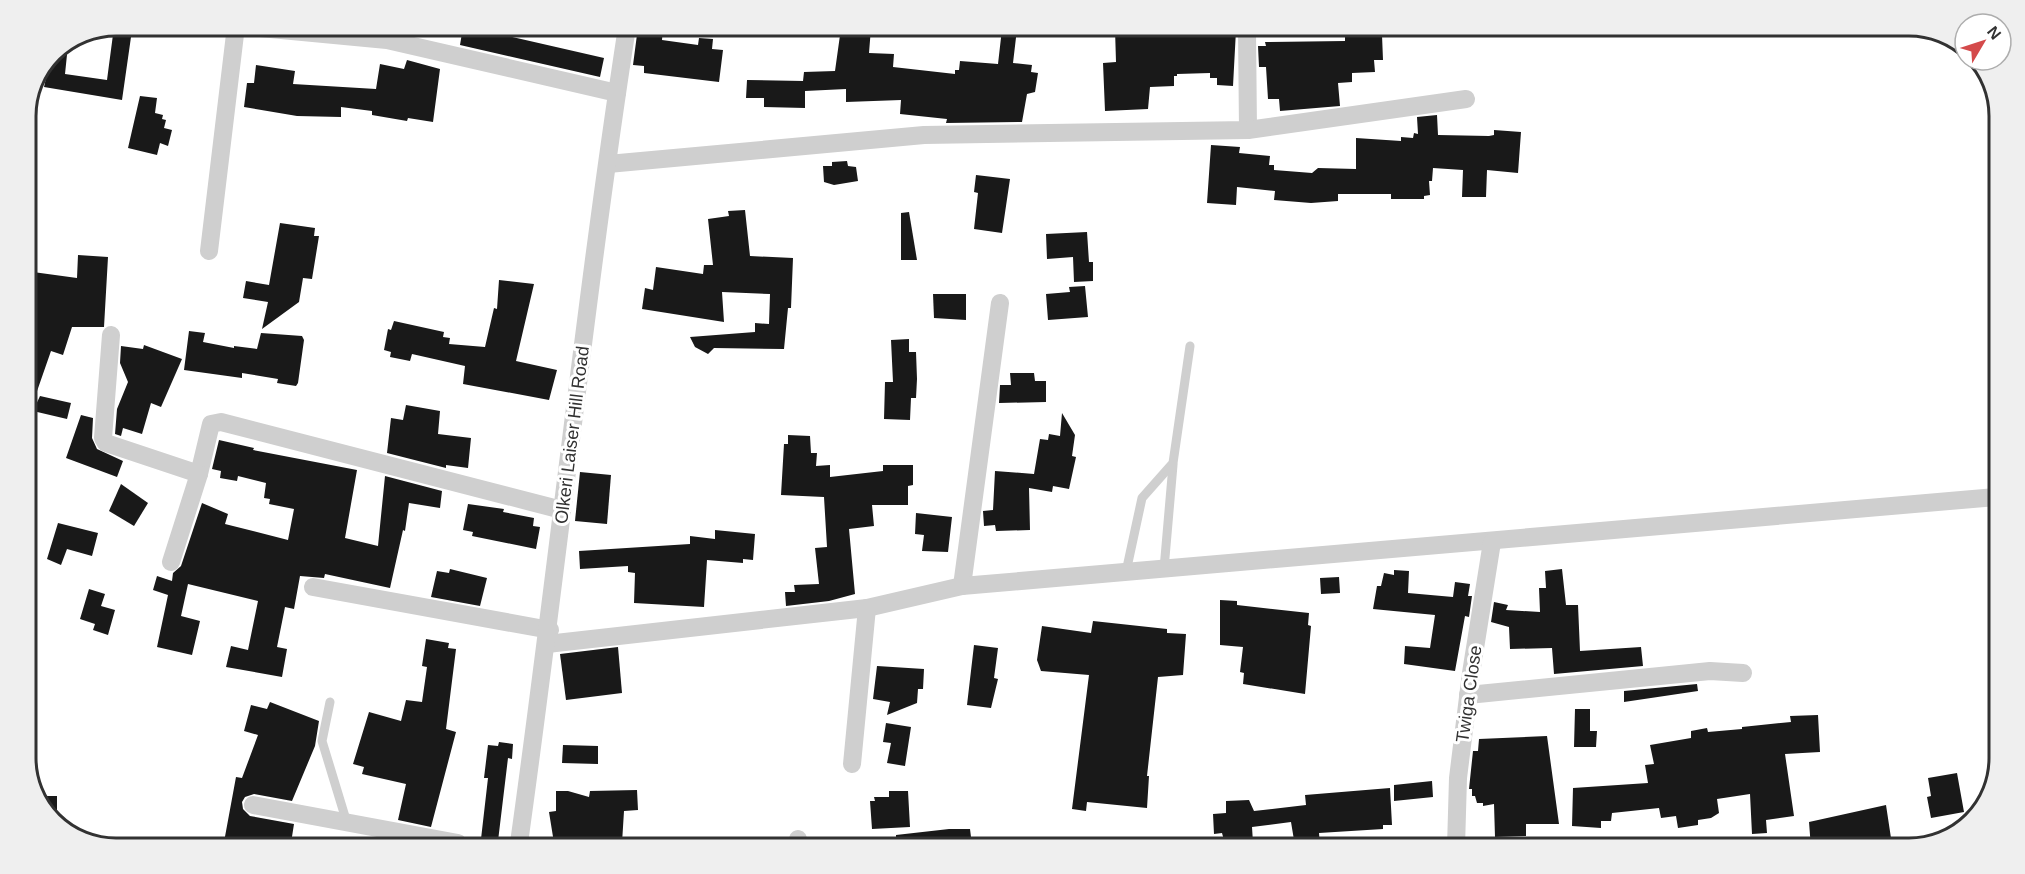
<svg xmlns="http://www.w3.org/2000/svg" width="2025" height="874" viewBox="0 0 2025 874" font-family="Arial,sans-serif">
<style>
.building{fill:#191919}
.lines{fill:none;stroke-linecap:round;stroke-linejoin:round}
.lane{stroke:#cfcfcf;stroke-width:9}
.street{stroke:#cfcfcf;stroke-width:18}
.labels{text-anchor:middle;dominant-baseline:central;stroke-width:6;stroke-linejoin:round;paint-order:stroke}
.street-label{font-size:18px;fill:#323232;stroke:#fff}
.rim{fill:none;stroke:#323232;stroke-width:3}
</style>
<rect width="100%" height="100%" fill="#fff"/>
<g class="building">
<polygon points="114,27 132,30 122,100 44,87 52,52 68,45 65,74 107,80"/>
<polygon points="463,27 509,27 508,36 604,58 600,77 460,45"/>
<polygon points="638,27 663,28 662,40 698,45 699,38 713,39 712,49 723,50 719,82 644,73 644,66 633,65"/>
<polygon points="841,28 871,28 869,53 894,54 893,67 955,74 955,70 959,70 960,61 998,64 1002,29 1017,29 1013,63 1032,65 1031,72 1038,73 1035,92 1027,94 1022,122 946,123 947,119 900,114 901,100 846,102 846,89 805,91 805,108 764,107 764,98 746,98 747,80 803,81 804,72 835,71"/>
<polygon points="1115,29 1236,30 1233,86 1217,85 1217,78 1210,78 1210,73 1177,74 1177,76 1174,76 1174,86 1150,87 1148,109 1105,111 1103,63 1116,62"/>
<polygon points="1382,35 1383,60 1374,60 1375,72 1352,73 1352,82 1338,83 1340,106 1280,111 1279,99 1268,99 1266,67 1259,67 1258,46 1266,46 1265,42 1345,41 1345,37"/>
<polygon points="407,60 440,69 433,122 408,118 407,121 372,115 372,111 341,107 341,117 297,116 244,107 247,83 254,83 256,65 295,71 293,84 376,89 380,64 404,69"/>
<polygon points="140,96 157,98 155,113 163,115 162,119 166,120 164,128 172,130 168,146 160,143 157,155 128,148"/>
<polygon points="1437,115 1438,135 1489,136 1494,135 1494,130 1521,132 1518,173 1487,170 1486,197 1462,197 1463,170 1433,168 1432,181 1429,181 1430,195 1424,196 1424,199 1391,199 1391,194 1338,194 1338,201 1311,203 1274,200 1275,191 1237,187 1236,205 1207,203 1211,145 1240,147 1239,153 1270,156 1269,165 1274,165 1274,170 1312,173 1318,168 1356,169 1356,138 1401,141 1401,137 1413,138 1414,133 1418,134 1417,117"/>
<polygon points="847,161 848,166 856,167 858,181 834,185 824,182 823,166 832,166 832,162"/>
<polygon points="976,175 1010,179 1002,233 974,229 978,193 974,192"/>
<polygon points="745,210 750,256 793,258 791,308 788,308 784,349 714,348 708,354 695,347 690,337 755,332 755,323 769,324 770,294 722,292 724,322 642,309 645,288 653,290 656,267 703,274 704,265 713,265 708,219 729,216 728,211"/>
<polygon points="909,212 917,260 901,260 901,213"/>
<polygon points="280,223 315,228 314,236 319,236 312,279 303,278 299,302 262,329 268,302 243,298 246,281 269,285"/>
<polygon points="1087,232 1089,262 1093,262 1093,281 1074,282 1073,257 1047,259 1046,234"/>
<polygon points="78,255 108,257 104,327 72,327 63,355 51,351 28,417 26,417 26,286 30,286 33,272 77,278"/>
<polygon points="499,280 534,284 516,361 557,370 549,400 463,384 465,366 412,354 410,361 390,357 391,352 384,350 388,329 391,330 394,321 444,332 443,337 450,338 449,344 485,347 494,308 497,309"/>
<polygon points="1085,286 1088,317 1048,320 1046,294 1070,292 1069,287"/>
<polygon points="933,294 966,294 966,320 934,318"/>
<polygon points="189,331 205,333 203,342 234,348 234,346 257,349 261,333 302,336 304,340 298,383 296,386 277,383 278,379 242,373 242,378 184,370"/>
<polygon points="909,339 909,352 916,352 917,379 916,398 911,398 910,420 884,419 885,382 893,382 891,340"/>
<polygon points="144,345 182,359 161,407 151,403 142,434 123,428 121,436 115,434 117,409 128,382 120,363 121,346 143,349"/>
<polygon points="1010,373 1034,373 1035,381 1046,381 1046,402 999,403 1000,385 1011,385"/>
<polygon points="40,396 71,403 67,419 33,411"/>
<polygon points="406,405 440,411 438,434 471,438 468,468 446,465 446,468 387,453 391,418 403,420"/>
<polygon points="1062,413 1075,435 1072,456 1076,457 1069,489 1053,486 1052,492 1029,488 1030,530 996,531 995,525 984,526 983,511 993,510 995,471 1034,474 1040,439 1048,440 1049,434 1060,436"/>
<polygon points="81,415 93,418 92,438 97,449 123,461 117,477 66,458"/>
<polygon points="788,435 810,436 811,453 817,453 816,466 830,465 830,477 883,471 883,465 913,465 913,485 908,486 908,505 872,505 874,526 849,529 855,594 829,601 786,606 785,592 795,592 794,585 819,584 815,548 827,547 824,497 781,495 784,444 788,444"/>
<polygon points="219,440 254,448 253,450 357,470 345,538 378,546 385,476 442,491 440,508 409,503 405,531 403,530 390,588 325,574 324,578 300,576 294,609 285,607 277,647 287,649 282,677 226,667 231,646 248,650 258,601 188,584 181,616 200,621 192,655 157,647 168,595 153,590 157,576 172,581 173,573 181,566 202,503 228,514 225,524 288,540 294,509 269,504 270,499 264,498 266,483 238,476 237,481 220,478 221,471 212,469"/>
<polygon points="580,472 611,475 607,524 575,521"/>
<polygon points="121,484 148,503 134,526 109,511"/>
<polygon points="468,504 504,509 503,512 534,518 533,526 540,527 536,549 472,536 473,532 463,530"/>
<polygon points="916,513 952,517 948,552 922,551 924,535 915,534"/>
<polygon points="58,523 98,533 92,556 67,549 61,565 47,559"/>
<polygon points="715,530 755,534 753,560 743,559 743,563 707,560 704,607 634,603 635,573 628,572 628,566 580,569 579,551 690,544 690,536 715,539"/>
<polygon points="450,569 487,578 480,606 431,597 437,571 449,573"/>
<polygon points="1562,569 1566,605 1578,605 1580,651 1641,647 1643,666 1554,674 1552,648 1510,649 1509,627 1491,622 1494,602 1508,605 1506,610 1540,612 1539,588 1546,588 1545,571"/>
<polygon points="1394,570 1409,571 1408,593 1453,597 1455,582 1470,584 1468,596 1472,596 1469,617 1465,616 1455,671 1404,664 1405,646 1430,648 1435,615 1373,609 1377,586 1381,586 1384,573 1394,575"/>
<polygon points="1339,577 1340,593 1321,594 1320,578"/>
<polygon points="89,589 105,594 101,606 115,610 108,635 93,630 95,624 80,619"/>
<polygon points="1220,600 1237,601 1237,605 1309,613 1308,625 1311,626 1305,694 1243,684 1244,673 1240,672 1243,647 1220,645"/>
<polygon points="1093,621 1167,629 1167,633 1186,634 1183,675 1158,677 1147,776 1149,776 1147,808 1087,802 1086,811 1072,809 1089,675 1041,671 1037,660 1042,626 1091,633"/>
<polygon points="426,639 449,643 448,648 456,649 446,729 456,732 431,827 398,820 406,784 362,774 364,767 353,764 369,712 401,721 406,700 422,702 427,667 422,666"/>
<polygon points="974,645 998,648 994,678 998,679 991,708 967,705"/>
<polygon points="618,647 622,693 566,700 560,654"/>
<polygon points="877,666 924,669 923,689 918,689 917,703 887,715 890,702 873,699"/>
<polygon points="1697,684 1698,691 1624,702 1624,691"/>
<polygon points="270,702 319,721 315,746 292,801 254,794 245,797 242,802 243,809 250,816 294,824 291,843 224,842 236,777 242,778 258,735 244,731 251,705 267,709"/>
<polygon points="1575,709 1590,709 1590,731 1597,731 1596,747 1574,747"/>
<polygon points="1818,715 1820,752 1785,754 1794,816 1766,820 1767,833 1752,834 1750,794 1717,799 1719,813 1711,818 1698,820 1698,825 1678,828 1676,816 1661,818 1659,808 1612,813 1611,821 1601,821 1601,828 1572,826 1573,788 1648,783 1645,765 1654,764 1650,745 1691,738 1691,731 1707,728 1708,732 1742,729 1742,727 1791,722 1790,716"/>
<polygon points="886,723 911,727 905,766 887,763 891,743 883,742"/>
<polygon points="1547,736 1559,824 1526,824 1526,836 1495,837 1494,804 1483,806 1483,803 1477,803 1475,796 1472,796 1472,789 1469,789 1473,751 1478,751 1479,739"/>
<polygon points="499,742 513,744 512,759 508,758 498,841 481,839 488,778 484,778 488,745 498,746"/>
<polygon points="563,745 598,746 598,764 562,763"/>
<polygon points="1957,773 1964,812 1931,818 1927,797 1931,796 1928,778"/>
<polygon points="1432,781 1433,797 1394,801 1394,785"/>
<polygon points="1390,788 1392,825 1383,825 1383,829 1319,833 1320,846 1295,846 1291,822 1252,827 1253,843 1225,844 1222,833 1214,834 1213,814 1226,813 1226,801 1249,800 1254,811 1306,805 1305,795"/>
<polygon points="637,790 638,810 624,811 622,843 589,840 554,843 549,812 556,811 556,791 568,791 589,797 590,791"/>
<polygon points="889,791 908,791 910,827 872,829 870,801 875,801 874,797 889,797"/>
<polygon points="38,796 57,796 57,822 44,813"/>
<polygon points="1886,805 1891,838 1840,844 1840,848 1811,848 1809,822"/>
<polygon points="949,829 970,829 972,845 896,845 896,835"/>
</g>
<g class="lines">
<g class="lane">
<polyline points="1164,569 1173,465"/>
<polyline points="1126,572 1142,498 1173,463 1190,346"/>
<polyline points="330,702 322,741 347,823"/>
</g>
<g class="street">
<polyline points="239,26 387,40 617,93"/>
<polyline points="1247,30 1248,130"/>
<polyline points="608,164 924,135 1248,130 1466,99"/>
<polyline points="209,251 236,26"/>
<polyline points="111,335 103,438 106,443 199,474 211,424 221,422 562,510"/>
<polyline points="171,562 199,474"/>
<polyline points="962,586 1000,303"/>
<polyline points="313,587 550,630"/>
<polyline points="547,644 867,608 962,586 1996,497"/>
<polyline points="1468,695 1710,671 1743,673"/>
<polyline points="852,764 867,608"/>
<polyline points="253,805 458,843"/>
<path d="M519,843C557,572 585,299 627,27"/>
<polyline points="797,844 798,839"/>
<polyline points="1456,847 1458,778 1471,673 1492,542"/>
</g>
</g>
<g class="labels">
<g class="street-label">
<text transform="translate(572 435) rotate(-83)">Olkeri Laiser Hill Road</text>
<text transform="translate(1469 694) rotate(-82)">Twiga Close</text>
</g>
</g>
<path d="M0 0H2025V874H0ZM116 36H1909A80 80 0 0 1 1989 116V758A80 80 0 0 1 1909 838H116A80 80 0 0 1 36 758V116A80 80 0 0 1 116 36Z" fill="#efefef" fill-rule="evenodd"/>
<path class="rim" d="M116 36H1909A80 80 0 0 1 1989 116V758A80 80 0 0 1 1909 838H116A80 80 0 0 1 36 758V116A80 80 0 0 1 116 36Z"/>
<g transform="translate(1983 42) rotate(51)"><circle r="28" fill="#ffffff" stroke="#adadad" stroke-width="1.5"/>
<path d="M0-4.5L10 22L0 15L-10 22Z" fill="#d44a4b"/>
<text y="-9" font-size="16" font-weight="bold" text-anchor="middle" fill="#323232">N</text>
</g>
</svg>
